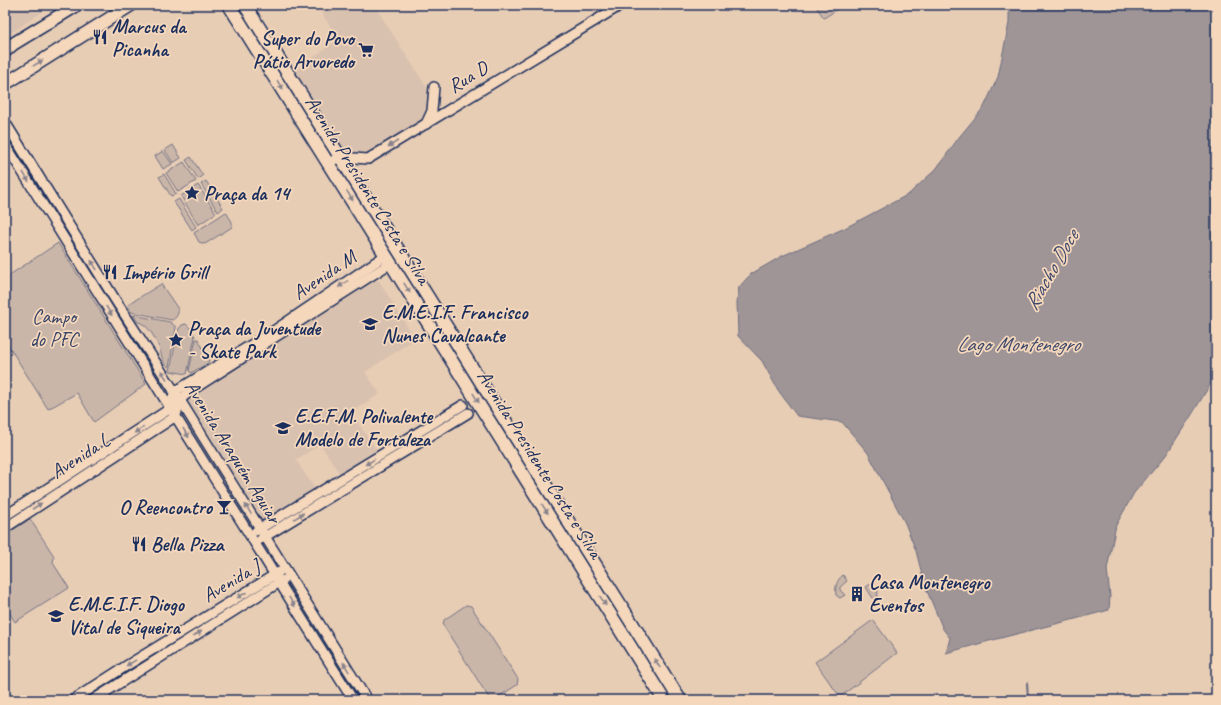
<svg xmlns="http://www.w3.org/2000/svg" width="1221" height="705" viewBox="0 0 1221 705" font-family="Caveat,sans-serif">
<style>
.built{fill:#d9c1af}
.green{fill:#cab6a9;stroke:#727284}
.water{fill:#9f9596;stroke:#6a6c80}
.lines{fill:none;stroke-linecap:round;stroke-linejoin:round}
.stream{stroke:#6a6c80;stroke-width:2}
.minor-casing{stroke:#1b2f5e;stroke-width:12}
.major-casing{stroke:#1b2f5e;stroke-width:15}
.minor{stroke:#f5d7bb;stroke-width:9}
.major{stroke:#f5d7bb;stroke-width:12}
.oneway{fill:#88838c}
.labels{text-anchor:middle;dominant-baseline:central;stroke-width:3.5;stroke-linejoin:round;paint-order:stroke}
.poi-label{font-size:20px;font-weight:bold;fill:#1b2f5e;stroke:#f5d7bb;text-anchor:start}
.street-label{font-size:20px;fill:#1b2f5e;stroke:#f5d7bb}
.park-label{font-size:20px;fill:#354369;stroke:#f5d7bb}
.water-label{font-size:21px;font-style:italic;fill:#3c486c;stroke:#f5d7bb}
</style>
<rect width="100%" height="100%" fill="#e8cdb5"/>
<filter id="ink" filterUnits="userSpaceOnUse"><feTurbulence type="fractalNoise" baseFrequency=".025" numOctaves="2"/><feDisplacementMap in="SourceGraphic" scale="8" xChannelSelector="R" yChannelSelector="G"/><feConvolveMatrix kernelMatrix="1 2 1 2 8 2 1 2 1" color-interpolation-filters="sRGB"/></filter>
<g filter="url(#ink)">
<g class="built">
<polygon points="5,5 61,5 51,6 11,33 9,41 5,45"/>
<polygon points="321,5 374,5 428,89 429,108 421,120 367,154 359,155 351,154 346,152 341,148 293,73 338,39 318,7"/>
<polygon points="375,280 379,281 415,339 365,372 380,394 351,412 376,450 340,474 320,444 296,460 315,489 265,521 263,521 186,399 325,309"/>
</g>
<g class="green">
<polygon points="815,5 844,5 824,18"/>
<polygon points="173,145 181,158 173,163 165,150"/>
<polygon points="163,151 172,164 163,169 155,156"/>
<polygon points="191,157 203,176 198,179 186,160"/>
<polygon points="184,162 196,181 178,192 166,173"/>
<polygon points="164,174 176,194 171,196 159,177"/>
<polygon points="206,181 223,208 218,212 201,184"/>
<polygon points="198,185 216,213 198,225 181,196"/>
<polygon points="179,199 196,227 192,230 174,202"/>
<polygon points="226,212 232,222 232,227 205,244 199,242 194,233"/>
<polygon points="58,243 146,384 94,422 77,393 48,409 5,340 5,278"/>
<path d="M161,284L178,309C179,314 176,318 172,320L131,312L128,306L129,304Z"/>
<path d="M133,315L170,322L176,327L169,367C161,362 162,354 159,347C155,338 148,324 138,322Z"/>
<polygon points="186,324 192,330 195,337 187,374 170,371 178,330 182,325"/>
<polygon points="196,339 198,339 209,360 208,363 191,373 189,371"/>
<polygon points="30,519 54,556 53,563 69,588 15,622 5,606 5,535"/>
<path d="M843,575L847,581L840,587V590L845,595L840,598L836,595C835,587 836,581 843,575Z"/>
<polygon points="873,584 878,590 877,602 874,600 866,587 869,585"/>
<polygon points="466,605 471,606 518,679 517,685 495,699 489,698 443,625 444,620"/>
<polygon points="873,620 897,653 840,697 815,662"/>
</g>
<path class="water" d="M1009,5H1216V375L1191,416L1166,455L1134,493L1116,525L1107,569L1110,596L1109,610C1055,625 1000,637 946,653L950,638L943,629L925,586L916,551L905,523L868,453L842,422L797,416L778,390L762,361L738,336L737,302L739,287L751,274L782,256L845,228L909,194L936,169L960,136L984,107L998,77L1009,23Z"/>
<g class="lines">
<polyline class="stream" points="1027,683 1028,700"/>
<defs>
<g id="minor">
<polyline points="5,122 116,301 180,400 367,700"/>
<polyline points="426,124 432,111 434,87"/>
<polyline points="5,144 353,700"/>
<polyline points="329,163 339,157 368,159 621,5"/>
<polyline points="5,516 171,408 174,392 272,332 386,255"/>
<polyline points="5,528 176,416 180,400 189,392 391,263"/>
<polyline points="256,531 463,405"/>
<polyline points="261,539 468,413"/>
<polyline points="73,700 126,666 279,572"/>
<polyline points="93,700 283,580"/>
</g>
<g id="major">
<polyline points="229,5 664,700"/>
<polyline points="245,5 680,700"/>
<polyline points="5,51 13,44 77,5"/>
<polyline points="5,84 131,5"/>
</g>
</defs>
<use href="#minor" class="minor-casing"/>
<use href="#major" class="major-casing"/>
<use href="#minor" class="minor"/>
<use href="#major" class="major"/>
</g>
<defs><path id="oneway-solid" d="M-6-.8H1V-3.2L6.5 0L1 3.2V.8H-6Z"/></defs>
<g class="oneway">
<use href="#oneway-solid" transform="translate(38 63) rotate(-32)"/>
<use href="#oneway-solid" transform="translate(280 85) rotate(58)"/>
<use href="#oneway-solid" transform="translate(393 144) rotate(149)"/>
<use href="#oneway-solid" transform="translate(26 177) rotate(59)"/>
<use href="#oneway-solid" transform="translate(350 196) rotate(58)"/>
<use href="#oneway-solid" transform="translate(94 265) rotate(-122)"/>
<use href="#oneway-solid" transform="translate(343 284) rotate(146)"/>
<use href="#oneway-solid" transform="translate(407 288) rotate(58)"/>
<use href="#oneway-solid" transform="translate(109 311) rotate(58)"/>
<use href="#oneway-solid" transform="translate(164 375) rotate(-123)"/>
<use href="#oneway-solid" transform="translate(476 398) rotate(58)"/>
<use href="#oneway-solid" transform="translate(139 430) rotate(147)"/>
<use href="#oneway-solid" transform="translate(186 433) rotate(58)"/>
<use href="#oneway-solid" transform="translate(370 462) rotate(149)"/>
<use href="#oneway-solid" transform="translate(37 506) rotate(-33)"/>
<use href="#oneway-solid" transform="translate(248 509) rotate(-122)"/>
<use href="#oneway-solid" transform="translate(545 509) rotate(58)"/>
<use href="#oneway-solid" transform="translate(299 516) rotate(-32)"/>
<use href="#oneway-solid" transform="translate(242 595) rotate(149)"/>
<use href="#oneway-solid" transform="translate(603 601) rotate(58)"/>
<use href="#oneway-solid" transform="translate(292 602) rotate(58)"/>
<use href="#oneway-solid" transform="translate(197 634) rotate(-32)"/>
<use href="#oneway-solid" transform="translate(131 663) rotate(149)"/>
<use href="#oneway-solid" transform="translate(657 663) rotate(-122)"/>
<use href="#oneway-solid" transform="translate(346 667) rotate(-122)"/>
</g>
</g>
<defs>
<symbol id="restaurant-bare" viewBox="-9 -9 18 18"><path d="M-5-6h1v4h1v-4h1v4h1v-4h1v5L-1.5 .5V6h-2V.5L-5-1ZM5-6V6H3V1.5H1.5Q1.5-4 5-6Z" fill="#1b2f5e" stroke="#f5d7bb" stroke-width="2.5" paint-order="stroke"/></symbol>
<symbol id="supermarket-bare" viewBox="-9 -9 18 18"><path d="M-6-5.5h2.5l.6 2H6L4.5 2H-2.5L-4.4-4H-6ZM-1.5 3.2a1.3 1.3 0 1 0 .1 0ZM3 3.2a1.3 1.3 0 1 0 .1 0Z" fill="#1b2f5e" stroke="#f5d7bb" stroke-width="2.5" paint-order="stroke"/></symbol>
<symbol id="sight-bare" viewBox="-9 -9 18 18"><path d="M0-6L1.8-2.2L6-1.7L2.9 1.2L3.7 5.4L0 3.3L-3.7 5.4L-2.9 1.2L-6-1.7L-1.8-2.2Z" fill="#1b2f5e" stroke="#f5d7bb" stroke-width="2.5" paint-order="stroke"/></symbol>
<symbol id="school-bare" viewBox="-9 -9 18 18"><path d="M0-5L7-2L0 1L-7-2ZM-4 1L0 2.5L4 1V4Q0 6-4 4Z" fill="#1b2f5e" stroke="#f5d7bb" stroke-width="2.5" paint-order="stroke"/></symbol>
<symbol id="bar-bare" viewBox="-9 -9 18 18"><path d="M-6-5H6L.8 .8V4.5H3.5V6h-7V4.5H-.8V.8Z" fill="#1b2f5e" stroke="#f5d7bb" stroke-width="2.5" paint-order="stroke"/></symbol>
<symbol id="building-bare" viewBox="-9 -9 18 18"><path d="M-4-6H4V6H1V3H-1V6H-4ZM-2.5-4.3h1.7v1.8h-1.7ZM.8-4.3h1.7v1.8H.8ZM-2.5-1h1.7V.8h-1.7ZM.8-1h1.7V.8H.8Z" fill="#1b2f5e" stroke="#f5d7bb" stroke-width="2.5" paint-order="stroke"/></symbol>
</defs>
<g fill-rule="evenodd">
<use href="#restaurant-bare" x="89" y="26" width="22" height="22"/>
<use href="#supermarket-bare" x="355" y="39" width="22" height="22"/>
<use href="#sight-bare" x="181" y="182" width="22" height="22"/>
<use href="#restaurant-bare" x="99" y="261" width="22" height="22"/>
<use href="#school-bare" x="359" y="313" width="22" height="22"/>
<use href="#sight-bare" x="165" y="329" width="22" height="22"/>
<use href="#school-bare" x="272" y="417" width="22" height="22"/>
<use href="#bar-bare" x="213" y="496" width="22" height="22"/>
<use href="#restaurant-bare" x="128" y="533" width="22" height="22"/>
<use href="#building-bare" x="846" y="583" width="22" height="22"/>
<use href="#school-bare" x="45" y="605" width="22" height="22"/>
</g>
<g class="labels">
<g class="poi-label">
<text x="112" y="26">Marcus da<tspan x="112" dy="23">Picanha</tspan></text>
<text x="354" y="38" text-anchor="end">Super do Povo<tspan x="354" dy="23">Pátio Arvoredo</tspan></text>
<text x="204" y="193">Praça da 14</text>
<text x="122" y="272">Império Grill</text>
<text x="382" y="312">E.M.E.I.F. Francisco<tspan x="382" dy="23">Nunes Cavalcante</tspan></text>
<text x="188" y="328">Praça da Juventude<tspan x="188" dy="23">- Skate Park</tspan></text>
<text x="295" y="416">E.E.F.M. Polivalente<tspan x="295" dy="23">Modelo de Fortaleza</tspan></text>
<text x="212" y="507" text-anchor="end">O Reencontro</text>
<text x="151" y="544">Bella Pizza</text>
<text x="869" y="582">Casa Montenegro<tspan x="869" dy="23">Eventos</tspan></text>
<text x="68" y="604">E.M.E.I.F. Diogo<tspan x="68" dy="23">Vital de Siqueira</tspan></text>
</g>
<g class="street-label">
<text transform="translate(468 77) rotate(-31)">Rua D</text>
<text transform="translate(368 190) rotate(58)">Avenida Presidente Costa e Silva</text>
<text transform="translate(324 275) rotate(-34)">Avenida M</text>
<text transform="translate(233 452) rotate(58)">Avenida Araquém Aguiar</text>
<text transform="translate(80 456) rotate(-33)">Avenida L</text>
<text transform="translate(540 464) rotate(58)">Avenida Presidente Costa e Silva</text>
<text transform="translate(231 581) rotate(-31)">Avenida J</text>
</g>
<g class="park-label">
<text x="54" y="316">Campo<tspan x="54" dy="23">do PFC</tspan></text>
</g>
<g class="water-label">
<text transform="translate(1051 270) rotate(-60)">Riacho Doce</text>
<text x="1018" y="344">Lago Montenegro</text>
</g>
</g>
<rect width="1221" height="705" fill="none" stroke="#f5d7bb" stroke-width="20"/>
<rect x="10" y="10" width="1201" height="685" fill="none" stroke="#1b2f5e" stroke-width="1.5" filter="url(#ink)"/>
</svg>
